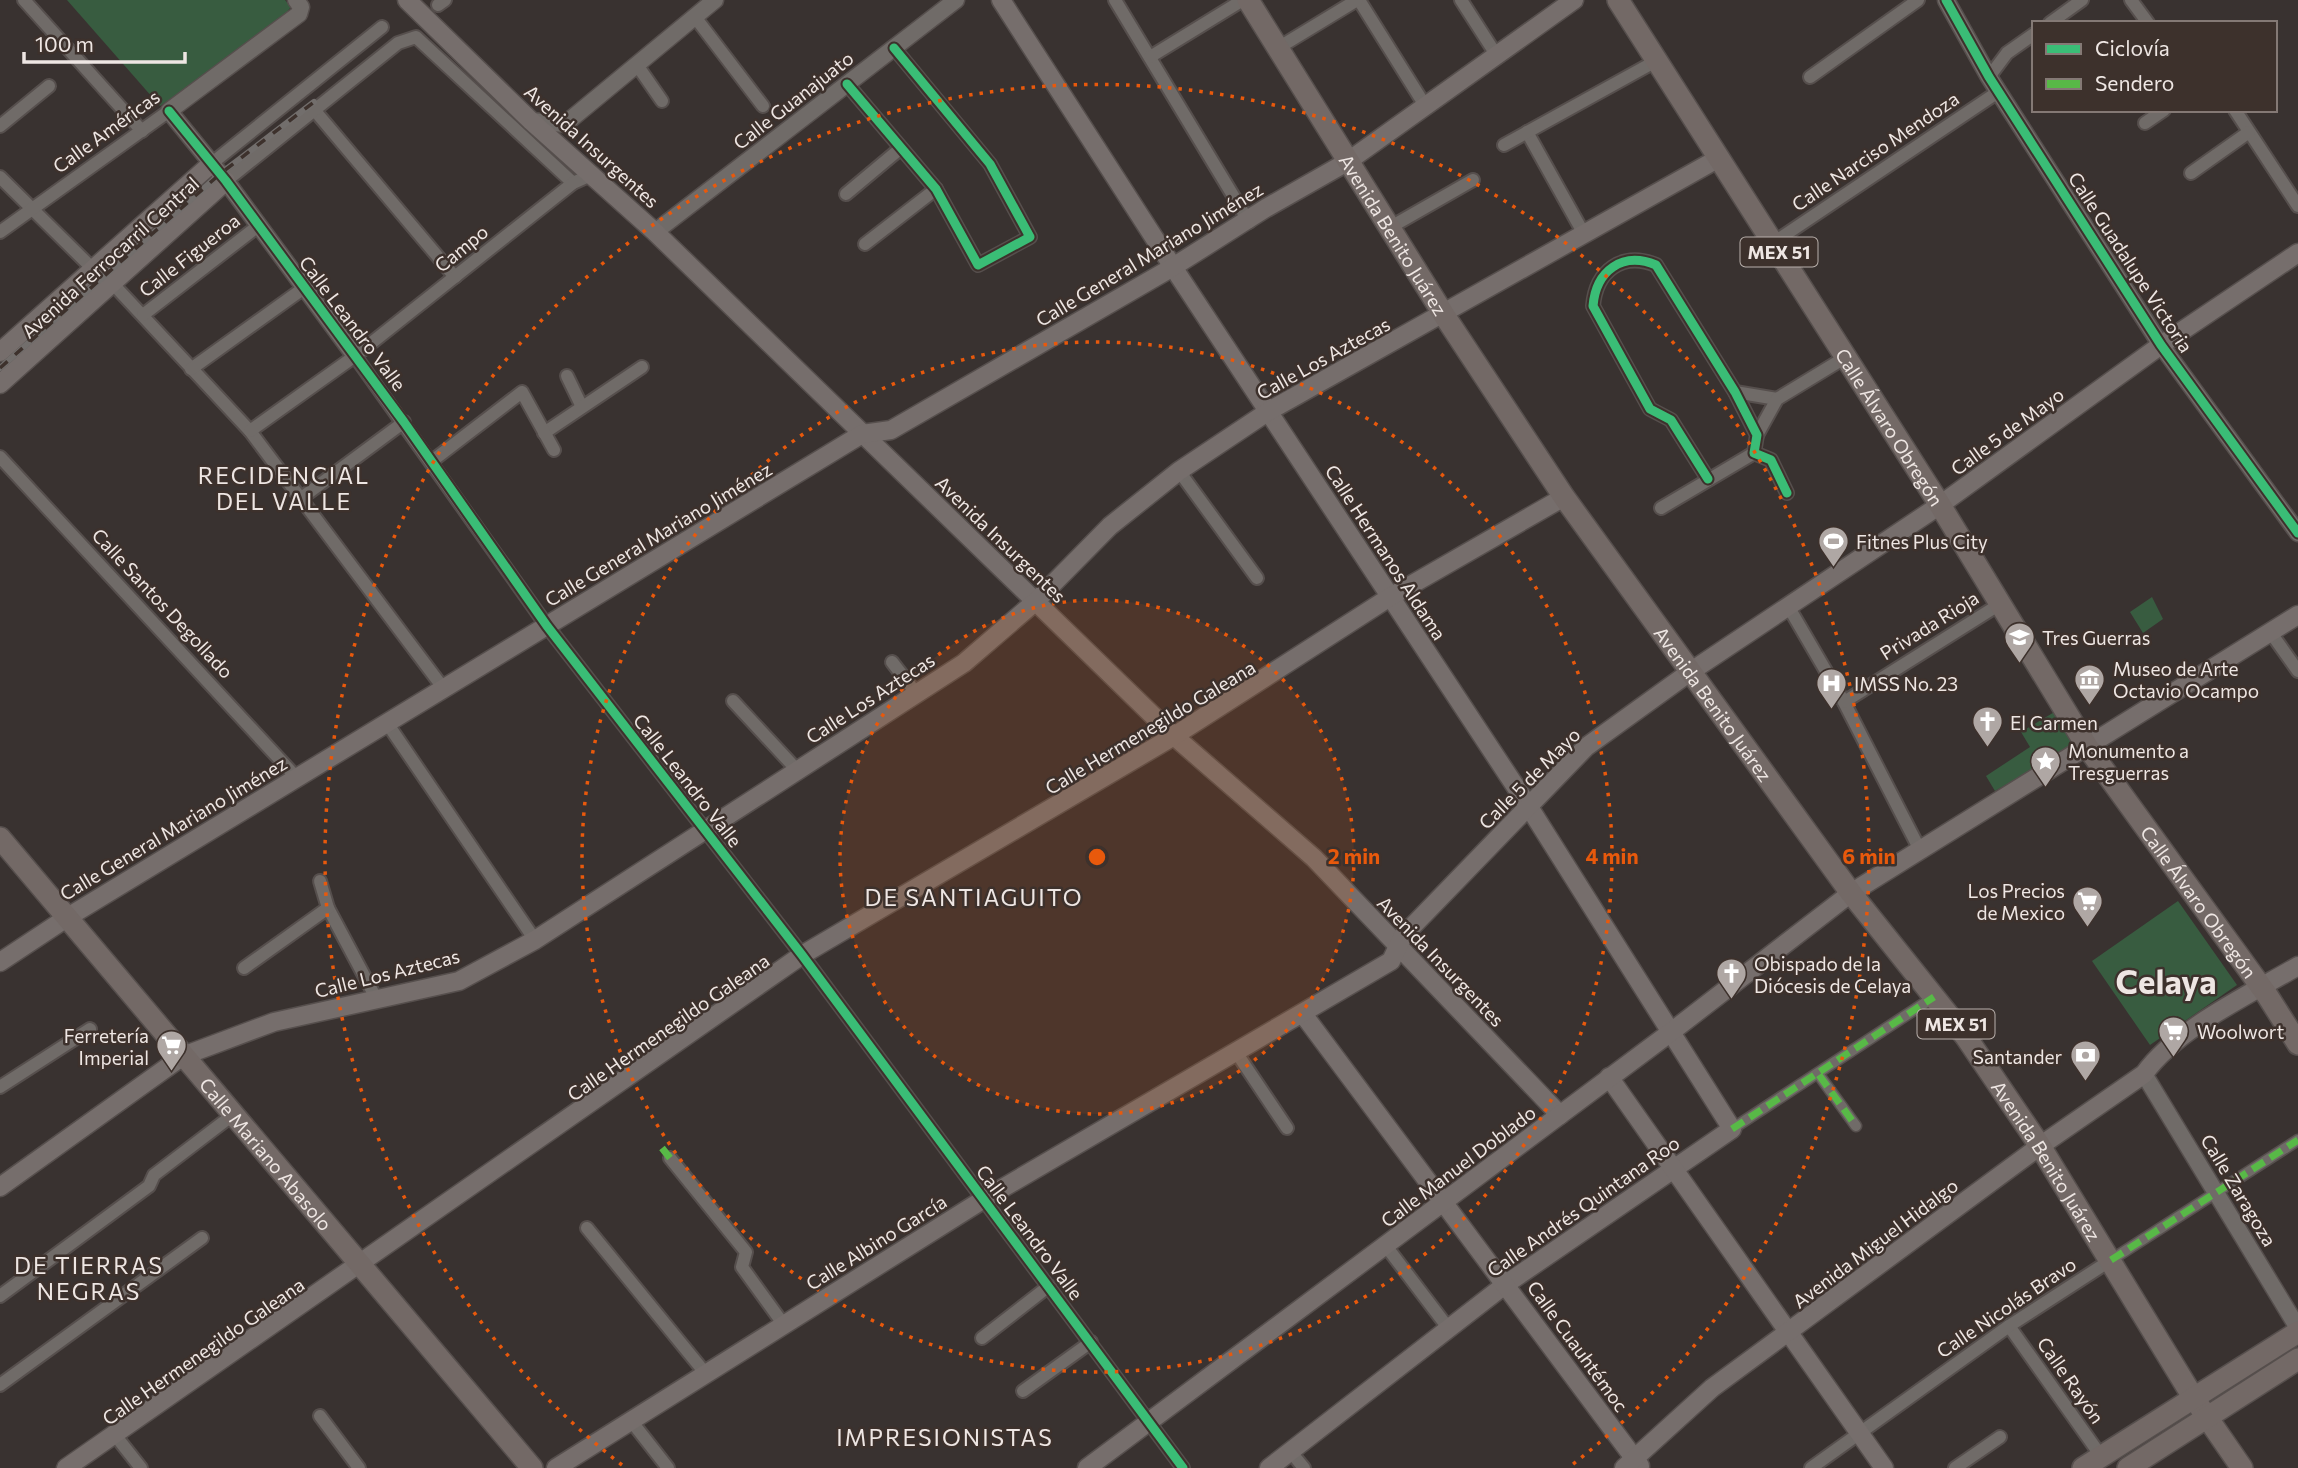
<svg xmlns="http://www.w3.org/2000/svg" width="2298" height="1468" viewBox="0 0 2298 1468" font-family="Commissioner,sans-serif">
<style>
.green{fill:#385c40}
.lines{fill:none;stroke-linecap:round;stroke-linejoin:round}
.pedestrian-casing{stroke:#564f4d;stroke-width:13}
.minor-casing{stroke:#564f4d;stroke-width:16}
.tertiary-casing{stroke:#564f4d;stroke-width:19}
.secondary-casing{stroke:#564f4d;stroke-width:21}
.primary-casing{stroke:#564f4d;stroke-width:24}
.pedestrian{stroke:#706b68;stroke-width:10}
.minor{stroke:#706b68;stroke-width:12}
.tertiary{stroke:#706b68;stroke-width:16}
.secondary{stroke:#766e6c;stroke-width:18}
.primary{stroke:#736966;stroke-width:21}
.rail-casing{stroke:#726e6c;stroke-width:6}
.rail{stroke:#3d312c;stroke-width:3.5;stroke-dasharray:10;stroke-linecap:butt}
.quiet{stroke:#58b947;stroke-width:7;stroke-dasharray:14 7;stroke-linecap:butt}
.cycleway-casing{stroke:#3d312c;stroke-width:13}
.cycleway{stroke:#3abd76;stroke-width:9}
.ring{fill:none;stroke:#e8590c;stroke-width:3.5;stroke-dasharray:3.5 7}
.labels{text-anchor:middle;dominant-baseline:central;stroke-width:5;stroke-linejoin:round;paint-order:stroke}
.shield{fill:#3d312c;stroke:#b9b0ac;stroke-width:2}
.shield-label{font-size:18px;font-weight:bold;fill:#eee6e3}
.street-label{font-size:19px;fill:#eee6e3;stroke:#3d312c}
.poi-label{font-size:19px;fill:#eee6e3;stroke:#3d312c;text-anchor:start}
.quarter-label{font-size:23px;letter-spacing:2px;fill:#eee6e3;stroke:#3d312c}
.town-label{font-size:33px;font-weight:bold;fill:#eee6e3;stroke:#3d312c}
.centre{fill:#e8590c;stroke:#3d312c;stroke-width:3.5}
.ring-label{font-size:21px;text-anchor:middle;font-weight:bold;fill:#e8590c;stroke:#3d312c;stroke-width:5;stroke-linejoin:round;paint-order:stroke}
</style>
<rect width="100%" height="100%" fill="#393230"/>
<g class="green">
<polygon points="67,0 285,0 291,7 270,33 160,106"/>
<polygon points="2152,597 2163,619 2143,633 2130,612"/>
<polygon points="2056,711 2074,746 1995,791 1986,776 2030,747 2021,732"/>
<polygon points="2178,901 2237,985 2150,1045 2092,961"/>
</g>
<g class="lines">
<defs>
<g id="pedestrian">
<polyline points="1819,1075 1856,1126"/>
<polyline points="1732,1129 1934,997"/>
<polyline points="2111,1260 2298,1140"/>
</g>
<g id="minor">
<polyline points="24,0 142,131"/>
<polyline points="1115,0 1249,222"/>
<polyline points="1359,0 1426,107"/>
<polyline points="1461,0 1497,56"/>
<polyline points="2131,0 2148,23"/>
<polyline points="438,5 445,0"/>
<polyline points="695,17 763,106"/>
<polyline points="2050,23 2082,0"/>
<polyline points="1278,48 1357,0"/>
<polyline points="1150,57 1243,0"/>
<polyline points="637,65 662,101"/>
<polyline points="1810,77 1918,0"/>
<polyline points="1989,77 2007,53 2034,34"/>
<polyline points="847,84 936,189 978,265 1030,237 990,164 894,48"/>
<polyline points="2235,110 2298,206"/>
<polyline points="316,112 455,277"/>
<polyline points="2145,123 2164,110"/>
<polyline points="0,126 49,86"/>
<polyline points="1527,132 1584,234"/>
<polyline points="1504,145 1656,61"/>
<polyline points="211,164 382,27"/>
<polyline points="2191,173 2249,132"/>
<polyline points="0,177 94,270"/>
<polyline points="226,181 398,43 416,37 573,183"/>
<polyline points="846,194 901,148"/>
<polyline points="1389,228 1473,180"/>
<polyline points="0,232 169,111"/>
<polyline points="1773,243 1998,92"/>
<polyline points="865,244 936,189"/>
<polyline points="113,284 250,431 444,689"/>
<polyline points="143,315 258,226"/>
<polyline points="355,356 547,626 802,955 1183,1468"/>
<polyline points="191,369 304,288"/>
<polyline points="567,376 582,407"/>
<polyline points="1735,392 1777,399"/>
<polyline points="250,431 355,356 573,183 593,174"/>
<polyline points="544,433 642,367"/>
<polyline points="1757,435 1777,399 1846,357"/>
<polyline points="0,457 296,777"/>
<polyline points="432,461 522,392 554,450"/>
<polyline points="1179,471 1257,578"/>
<path d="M1708,479L1671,420L1650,409L1593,306C1596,271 1622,251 1656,265L1735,392L1757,435L1754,453L1771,460L1787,493"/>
<polyline points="300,499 404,422"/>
<polyline points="1661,508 1754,453"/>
<polyline points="1788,606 1844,702 1919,848"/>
<polyline points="2271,633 2298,671"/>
<polyline points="892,662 916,693"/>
<polyline points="733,701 797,770"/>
<polyline points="1844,702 2000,604"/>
<polyline points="387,723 535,940"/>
<polyline points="320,881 328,908 376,998"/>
<polyline points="244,968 328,908"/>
<polyline points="1236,1052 1287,1128"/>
<polyline points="0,1087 90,1029"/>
<polyline points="670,1158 746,1252 742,1267 784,1325"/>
<polyline points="587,1228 706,1374"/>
<polyline points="1386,1246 1449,1329"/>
<polyline points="0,1296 149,1186 154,1175 234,1114"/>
<polyline points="2009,1326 2101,1456"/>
<polyline points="982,1338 1049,1286"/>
<polyline points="0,1385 202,1238"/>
<polyline points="1023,1391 1091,1342"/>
<polyline points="320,1416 359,1468"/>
<polyline points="632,1422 668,1468"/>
<polyline points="115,1435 141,1468"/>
<polyline points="1290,1451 1304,1468"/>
<polyline points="1811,1468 2009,1326 2111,1260"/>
<polyline points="1955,1468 2000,1437"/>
</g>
<g id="tertiary">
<polyline points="296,0 301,7 299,14 169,111 226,181 355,356"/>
<polyline points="1946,0 1989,77 2161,345 2298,533"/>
<polyline points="531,121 565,124 715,0"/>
<polyline points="655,232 956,0"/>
<polyline points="2144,1074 2298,1328"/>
</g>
<g id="secondary">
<polyline points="407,0 531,121 655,232 1174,736 1314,858 1560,1115"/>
<polyline points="1001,0 1173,267 1529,807 1732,1129 1506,1284 1269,1468"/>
<polyline points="0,352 211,164"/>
<polyline points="0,384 226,181"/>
<polyline points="0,962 68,917 862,434 891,430 1173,267 1266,208 1347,162 1574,0"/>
<polyline points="1303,1014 1640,1466"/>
<polyline points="1609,1077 1884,1468"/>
<polyline points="0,1187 183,1056 274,1022 459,981 535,940 964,663 1036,601 1110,526 1179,471 1269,411 1719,158"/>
<polyline points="66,1468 802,955 1174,736 1390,597 1564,497"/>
<polyline points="556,1468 984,1199 1391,961 1403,936 1586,747 1690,672 1940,505 2161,345 2298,253"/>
<polyline points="1087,1468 1671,1032 1851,893 2298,615"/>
<path d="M1624,1468L1712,1388L2040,1146L2144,1074C2176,1029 2250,994 2298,966"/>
</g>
<g id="primary">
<path id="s1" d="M1248,0L1444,315L1564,497L1851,893L1966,1037L2040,1146L2193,1397L2242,1468"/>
<path id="s2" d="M1618,0L1940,505L2088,748L2267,995L2298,1044"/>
<path id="s3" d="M0,838L532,1468"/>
<polyline points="2083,1468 2298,1332"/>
<polyline points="2128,1468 2298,1359"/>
</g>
</defs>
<use href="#pedestrian" class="pedestrian-casing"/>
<use href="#minor" class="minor-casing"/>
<use href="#tertiary" class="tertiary-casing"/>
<use href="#secondary" class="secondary-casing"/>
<use href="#primary" class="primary-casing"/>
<use href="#pedestrian" class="pedestrian"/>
<use href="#minor" class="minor"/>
<use href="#tertiary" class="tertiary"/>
<use href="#secondary" class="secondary"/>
<use href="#primary" class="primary"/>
<defs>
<polyline id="rail" points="0,368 220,174 314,102"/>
</defs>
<use href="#rail" class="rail-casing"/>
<use href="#rail" class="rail"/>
<g class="quiet">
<polyline points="1819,1075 1856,1126"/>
<polyline points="1732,1129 1934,997"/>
<polyline points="662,1148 670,1158"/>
<polyline points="2111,1260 2298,1140"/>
</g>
<defs>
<g id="cycleway">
<polyline points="1946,0 1989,77 2161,345 2298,533"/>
<polyline points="847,84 936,189 978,265 1030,237 990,164 894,48"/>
<polyline points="169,111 226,181 404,422 547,626 802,955 1183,1468"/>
<path d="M1708,479L1671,420L1650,409L1593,306C1596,271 1622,251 1656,265L1735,392L1757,435L1754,453L1771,460L1787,493"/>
</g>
</defs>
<use href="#cycleway" class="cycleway-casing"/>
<use href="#cycleway" class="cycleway"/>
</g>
<circle cx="1097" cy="857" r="257" fill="#e8590c" fill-opacity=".12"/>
<g class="ring">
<circle cx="1097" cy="857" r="257"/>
<circle cx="1097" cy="857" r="515"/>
<path d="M622 1465A772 772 0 1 1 1572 1465"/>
</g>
<defs>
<symbol id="stadium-pin" viewBox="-11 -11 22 30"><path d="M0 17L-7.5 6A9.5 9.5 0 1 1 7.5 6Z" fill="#afa7a4" stroke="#3d312c"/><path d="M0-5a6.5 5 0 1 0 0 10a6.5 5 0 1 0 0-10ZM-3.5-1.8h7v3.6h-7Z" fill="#fff"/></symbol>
<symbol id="school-pin" viewBox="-11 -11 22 30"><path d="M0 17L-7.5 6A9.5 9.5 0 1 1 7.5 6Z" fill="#afa7a4" stroke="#3d312c"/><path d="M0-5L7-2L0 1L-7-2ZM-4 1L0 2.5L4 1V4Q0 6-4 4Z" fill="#fff"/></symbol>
<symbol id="museum-pin" viewBox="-11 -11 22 30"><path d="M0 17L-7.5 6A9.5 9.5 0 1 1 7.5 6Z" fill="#afa7a4" stroke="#3d312c"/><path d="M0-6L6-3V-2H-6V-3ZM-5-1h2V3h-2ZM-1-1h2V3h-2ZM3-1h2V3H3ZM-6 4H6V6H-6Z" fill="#fff"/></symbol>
<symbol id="hospital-pin" viewBox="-11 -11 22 30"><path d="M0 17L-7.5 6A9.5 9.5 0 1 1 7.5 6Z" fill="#afa7a4" stroke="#3d312c"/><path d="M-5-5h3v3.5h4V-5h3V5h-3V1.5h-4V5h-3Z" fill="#fff"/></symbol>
<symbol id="church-pin" viewBox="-11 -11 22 30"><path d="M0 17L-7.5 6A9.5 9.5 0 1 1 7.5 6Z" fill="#afa7a4" stroke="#3d312c"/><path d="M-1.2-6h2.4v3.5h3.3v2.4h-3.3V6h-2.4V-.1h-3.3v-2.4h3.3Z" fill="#fff"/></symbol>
<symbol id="sight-pin" viewBox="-11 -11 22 30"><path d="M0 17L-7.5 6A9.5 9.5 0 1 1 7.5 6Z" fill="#afa7a4" stroke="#3d312c"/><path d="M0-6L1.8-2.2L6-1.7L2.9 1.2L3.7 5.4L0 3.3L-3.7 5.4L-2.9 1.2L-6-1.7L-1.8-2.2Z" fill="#fff"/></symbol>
<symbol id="supermarket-pin" viewBox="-11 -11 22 30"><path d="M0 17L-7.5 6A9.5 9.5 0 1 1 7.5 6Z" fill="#afa7a4" stroke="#3d312c"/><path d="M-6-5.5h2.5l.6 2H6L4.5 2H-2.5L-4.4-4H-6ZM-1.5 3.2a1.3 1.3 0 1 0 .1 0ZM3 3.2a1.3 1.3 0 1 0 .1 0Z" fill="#fff"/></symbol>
<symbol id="bank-pin" viewBox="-11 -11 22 30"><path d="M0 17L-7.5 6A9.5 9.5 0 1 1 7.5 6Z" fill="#afa7a4" stroke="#3d312c"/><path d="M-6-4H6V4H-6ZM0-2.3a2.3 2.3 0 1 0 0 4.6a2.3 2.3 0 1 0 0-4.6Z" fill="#fff"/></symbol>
</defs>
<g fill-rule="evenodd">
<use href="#stadium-pin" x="1816" y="524" width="35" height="47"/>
<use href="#school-pin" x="2002" y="620" width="35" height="47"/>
<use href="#museum-pin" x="2072" y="662" width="35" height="47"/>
<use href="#hospital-pin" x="1814" y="666" width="35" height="47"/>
<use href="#church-pin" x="1970" y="704" width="35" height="47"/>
<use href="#sight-pin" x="2028" y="744" width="35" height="47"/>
<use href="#supermarket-pin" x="2070" y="884" width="35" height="47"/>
<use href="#church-pin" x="1714" y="956" width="35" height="47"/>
<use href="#supermarket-pin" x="2156" y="1014" width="35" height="47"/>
<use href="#supermarket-pin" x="154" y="1028" width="35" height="47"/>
<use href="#bank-pin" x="2068" y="1038" width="35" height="47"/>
</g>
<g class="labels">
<g class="shield">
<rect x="1740.5" y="237.5" width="77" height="29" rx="5"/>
<rect x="1917.5" y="1009.5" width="77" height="29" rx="5"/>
</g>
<g class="shield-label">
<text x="1779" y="252">MEX 51</text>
<text x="1956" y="1024">MEX 51</text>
</g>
<g class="street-label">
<text transform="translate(793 100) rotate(-38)">Calle Guanajuato</text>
<text transform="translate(106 131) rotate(-36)">Calle Américas</text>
<text transform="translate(592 146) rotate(42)">Avenida Insurgentes</text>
<text transform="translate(1875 151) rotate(-34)">Calle Narciso Mendoza</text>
<text stroke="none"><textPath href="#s1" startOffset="276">Avenida Benito Juárez</textPath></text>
<text transform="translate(461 248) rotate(-39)">Campo</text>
<text transform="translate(1149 254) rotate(-31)">Calle General Mariano Jiménez</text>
<text transform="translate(189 255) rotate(-38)">Calle Figueroa</text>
<text transform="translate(110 257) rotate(-42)">Avenida Ferrocarril Central</text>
<text transform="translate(2131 262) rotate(57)">Calle Guadalupe Victoria</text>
<text transform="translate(353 323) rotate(53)">Calle Leandro Valle</text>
<text transform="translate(1323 358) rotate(-29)">Calle Los Aztecas</text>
<text stroke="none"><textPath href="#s2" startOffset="506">Calle Álvaro Obregón</textPath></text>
<text transform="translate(2007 431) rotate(-36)">Calle 5 de Mayo</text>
<text transform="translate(658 534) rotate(-31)">Calle General Mariano Jiménez</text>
<text transform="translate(1001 539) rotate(44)">Avenida Insurgentes</text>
<text transform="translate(1386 552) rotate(57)">Calle Hermanos Aldama</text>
<text transform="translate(163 603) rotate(47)">Calle Santos Degollado</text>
<text transform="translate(1929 625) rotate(-32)">Privada Rioja</text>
<text transform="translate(870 698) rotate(-33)">Calle Los Aztecas</text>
<text stroke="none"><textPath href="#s1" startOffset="844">Avenida Benito Juárez</textPath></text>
<text transform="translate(1150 727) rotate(-31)">Calle Hermenegildo Galeana</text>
<text transform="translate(1529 778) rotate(-45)">Calle 5 de Mayo</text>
<text transform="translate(688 780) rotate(52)">Calle Leandro Valle</text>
<text transform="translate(173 828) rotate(-31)">Calle General Mariano Jiménez</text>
<text stroke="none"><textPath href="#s2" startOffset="1073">Calle Álvaro Obregón</textPath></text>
<text transform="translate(1441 961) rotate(46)">Avenida Insurgentes</text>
<text transform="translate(387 973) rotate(-14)">Calle Los Aztecas</text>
<text transform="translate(668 1027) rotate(-35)">Calle Hermenegildo Galeana</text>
<text stroke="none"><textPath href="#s3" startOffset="413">Calle Mariano Abasolo</textPath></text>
<text stroke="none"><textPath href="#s1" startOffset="1410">Avenida Benito Juárez</textPath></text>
<text transform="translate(1458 1166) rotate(-37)">Calle Manuel Doblado</text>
<text transform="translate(2239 1190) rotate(59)">Calle Zaragoza</text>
<text transform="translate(1583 1206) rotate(-35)">Calle Andrés Quintana Roo</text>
<text transform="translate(1030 1232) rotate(53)">Calle Leandro Valle</text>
<text transform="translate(876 1242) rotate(-32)">Calle Albino García</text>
<text transform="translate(1875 1243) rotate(-37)">Avenida Miguel Hidalgo</text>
<text transform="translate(2006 1307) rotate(-34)">Calle Nicolás Bravo</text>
<text transform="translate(1578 1346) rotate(54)">Calle Cuauhtémoc</text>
<text transform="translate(203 1351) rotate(-35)">Calle Hermenegildo Galeana</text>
<text transform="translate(2071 1380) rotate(55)">Calle Rayón</text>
</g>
<g class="poi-label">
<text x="1856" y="541">Fitnes Plus City</text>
<text x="2042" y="637">Tres Guerras</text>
<text x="2113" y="668">Museo de Arte<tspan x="2113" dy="22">Octavio Ocampo</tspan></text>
<text x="1854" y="683">IMSS No. 23</text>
<text x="2010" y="722">El Carmen</text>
<text x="2068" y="750">Monumento a<tspan x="2068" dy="22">Tresguerras</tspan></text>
<text x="2065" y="890" text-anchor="end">Los Precios<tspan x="2065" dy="22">de Mexico</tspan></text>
<text x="1754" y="963">Obispado de la<tspan x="1754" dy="22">Diócesis de Celaya</tspan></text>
<text x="2197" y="1031">Woolwort</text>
<text x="149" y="1035" text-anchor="end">Ferretería<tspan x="149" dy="22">Imperial</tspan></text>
<text x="2062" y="1056" text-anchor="end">Santander</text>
</g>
<g class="quarter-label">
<text x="284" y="475">RECIDENCIAL<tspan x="284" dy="26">DEL VALLE</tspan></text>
<text x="974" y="897">DE SANTIAGUITO</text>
<text x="89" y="1265">DE TIERRAS<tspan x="89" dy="26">NEGRAS</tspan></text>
<text x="945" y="1437">IMPRESIONISTAS</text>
</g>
<g class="town-label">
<text x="2166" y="980">Celaya</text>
</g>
</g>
<circle cx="1097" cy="857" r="10" class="centre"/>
<g class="ring-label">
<text x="1354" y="864">2 min</text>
<text x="1612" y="864">4 min</text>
<text x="1869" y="864">6 min</text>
</g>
<rect x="2032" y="21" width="245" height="91" fill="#3d312c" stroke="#847975" stroke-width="2"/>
<rect x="2046" y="44" width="35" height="10" fill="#3abd76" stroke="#847975" stroke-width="2"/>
<text x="2095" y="56" font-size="21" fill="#eee6e3">Ciclovía</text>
<rect x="2046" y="79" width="35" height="10" fill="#58b947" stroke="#847975" stroke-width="2"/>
<text x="2095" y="91" font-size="21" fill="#eee6e3">Sendero</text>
<path d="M24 52v10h161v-10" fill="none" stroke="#eee6e3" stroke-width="3.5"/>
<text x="35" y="52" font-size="21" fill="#eee6e3" stroke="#3d312c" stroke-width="5" paint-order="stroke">100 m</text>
</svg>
